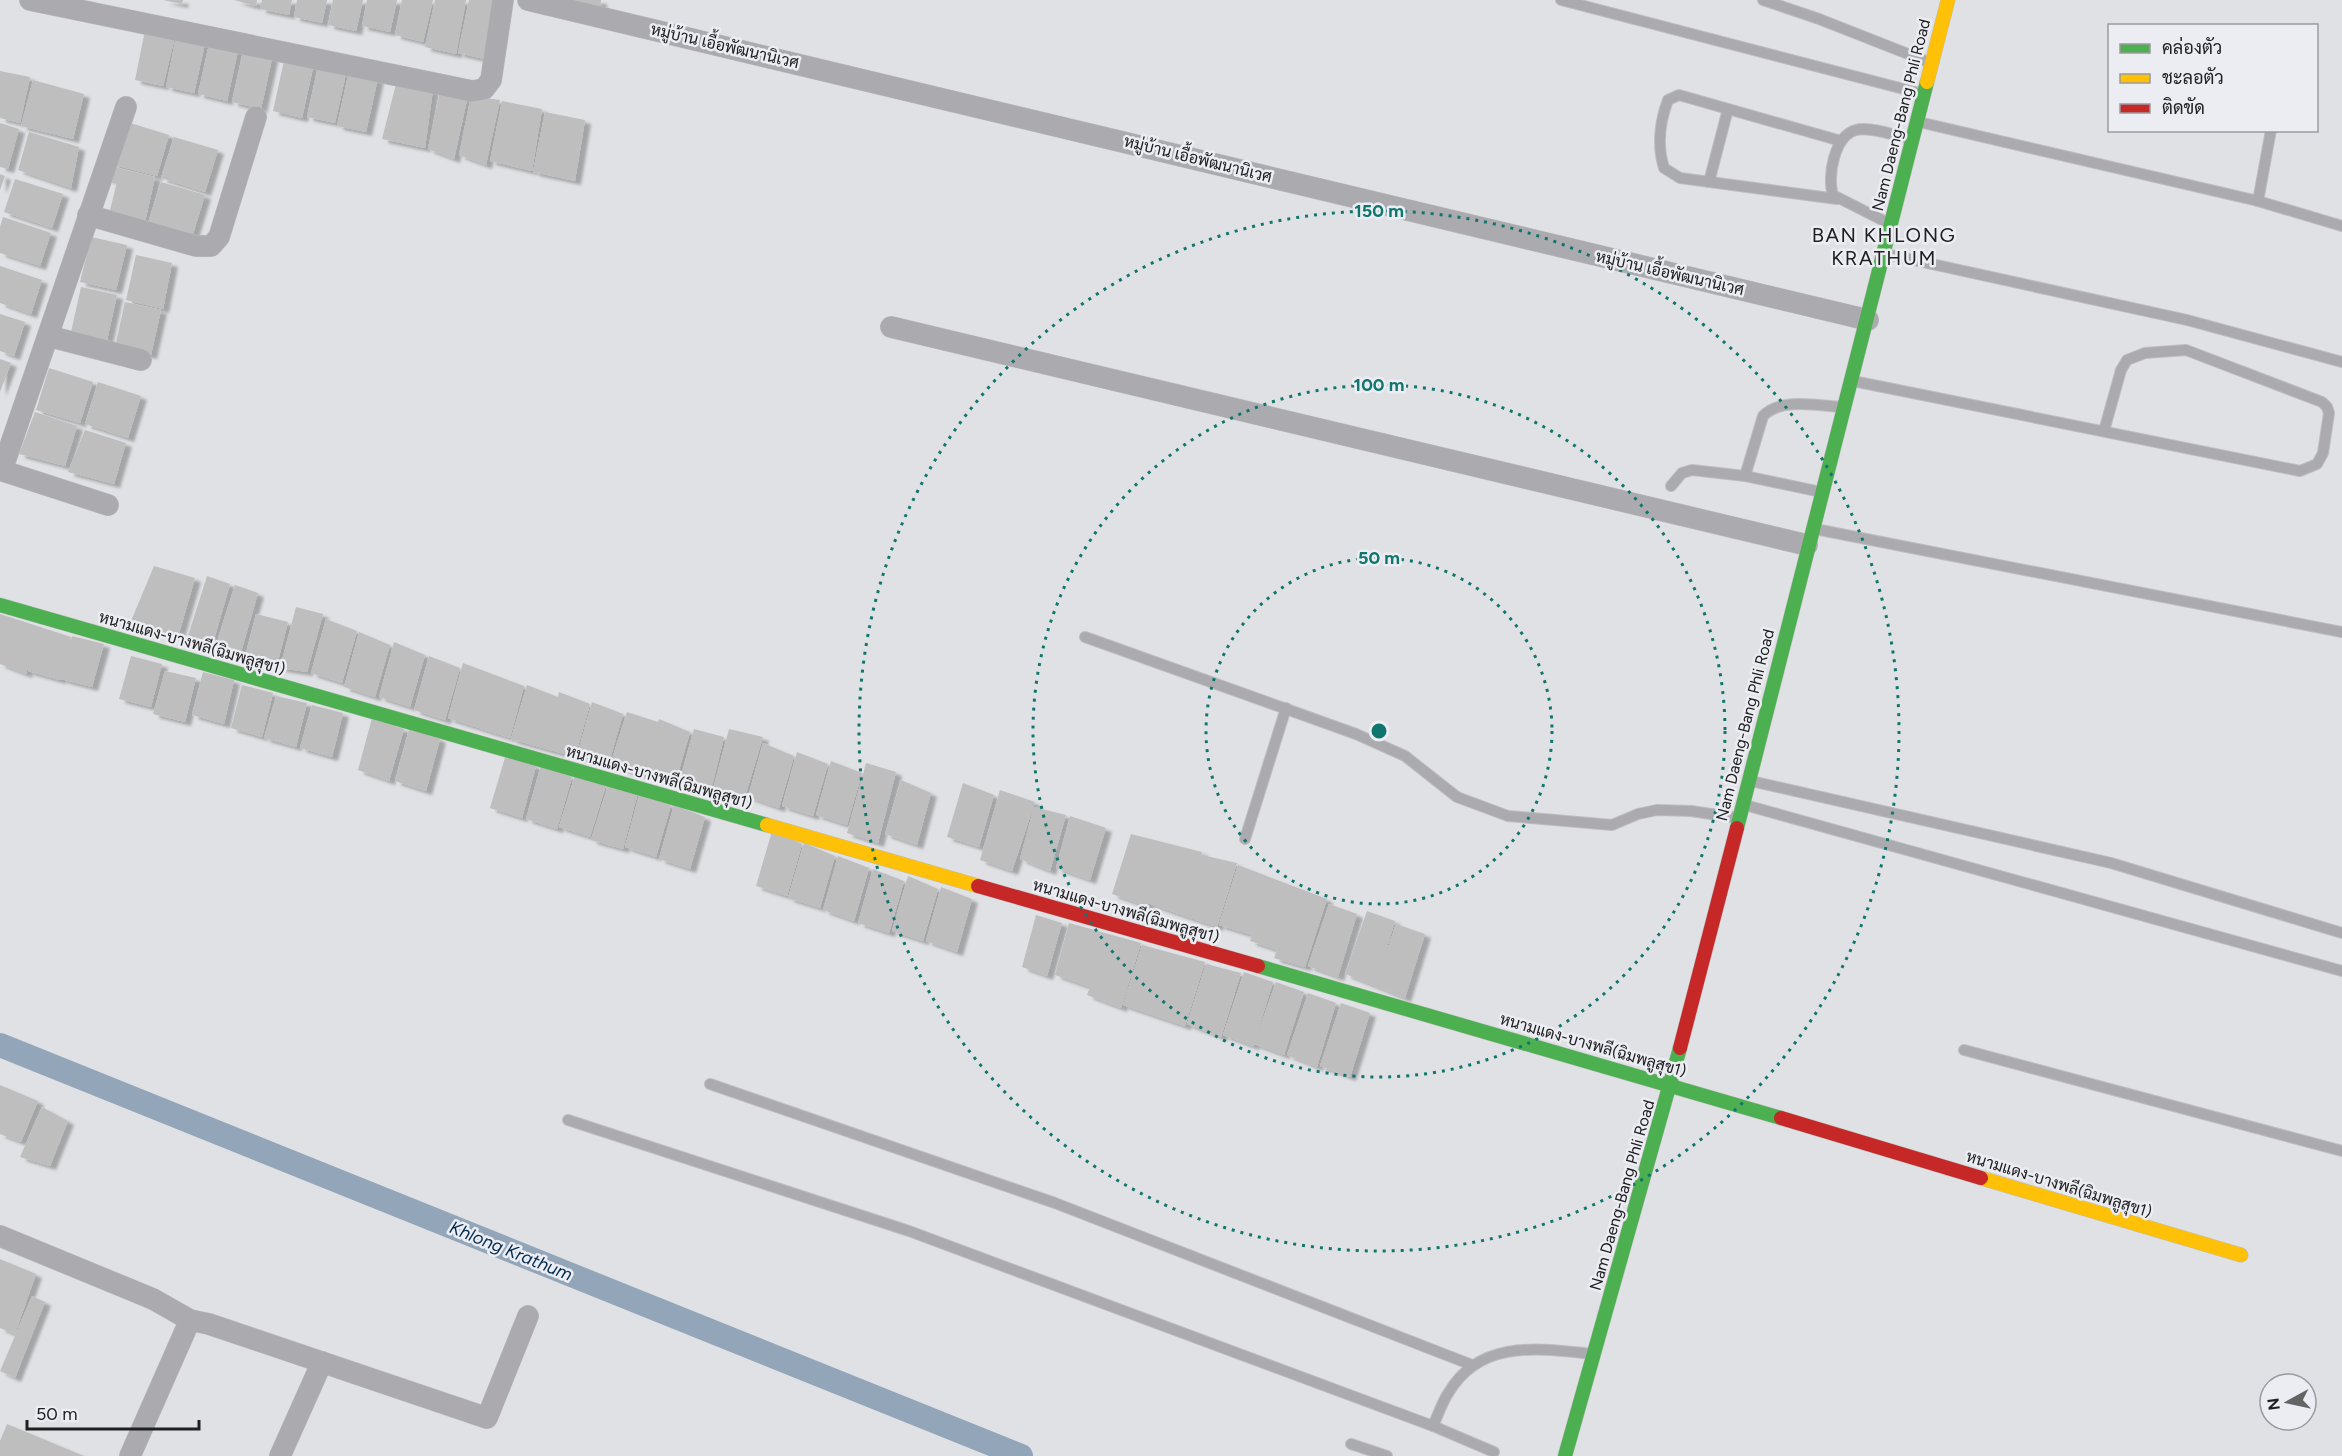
<svg xmlns="http://www.w3.org/2000/svg" width="2342" height="1456" viewBox="0 0 2342 1456" font-family="Figtree,Sarabun,sans-serif">
<style>
.lines{fill:none;stroke-linecap:round;stroke-linejoin:round}
.canal{stroke:#93a6b9;stroke-width:24}
.building{fill:#bebebf;filter:url(#shadow)}
.lane-casing{stroke:#bebec0;stroke-width:12}
.street-casing{stroke:#bebec0;stroke-width:22}
.fast-casing{stroke:#bebec0;stroke-width:15}
.slow-casing{stroke:#bebec0;stroke-width:15}
.jam-casing{stroke:#bebec0;stroke-width:15}
.lane{stroke:#aaaaaf;stroke-width:10}
.street{stroke:#aaaaaf;stroke-width:21}
.fast{stroke:#4caf50;stroke-width:14}
.slow{stroke:#ffc107;stroke-width:14}
.jam{stroke:#c62828;stroke-width:14}
.ring{fill:none;stroke:#0f766e;stroke-width:3;stroke-dasharray:3 6}
.labels{text-anchor:middle;dominant-baseline:central;stroke-width:5;stroke-linejoin:round;paint-order:stroke}
.street-label{font-size:16px;fill:#202022;stroke:#ecedf2}
.water-label{font-size:18px;font-style:italic;fill:#002b50;stroke:#ecedf2}
.quarter-label{font-size:20px;letter-spacing:1.5px;fill:#202022;stroke:#ecedf2}
.centre{fill:#0f766e;stroke:#ecedf2;stroke-width:3}
.ring-label{font-size:18px;text-anchor:middle;font-weight:bold;fill:#0f766e;stroke:#ecedf2;stroke-width:5;stroke-linejoin:round;paint-order:stroke}
</style>
<defs>
<filter id="shadow"><feDropShadow dx="6" dy="4" stdDeviation="1.5" flood-color="#0004"/></filter>
</defs>
<rect width="100%" height="100%" fill="#e0e1e4"/>
<g class="lines">
<polyline class="canal" points="0,1045 1021,1456"/>
</g>
<g class="building">
<polygon points="163,0 183,0 182,4"/>
<polygon points="234,0 257,0 256,6"/>
<polygon points="262,0 292,0 289,15 260,9"/>
<polygon points="297,0 327,0 322,23 294,17"/>
<polygon points="333,0 363,0 356,31 328,25"/>
<polygon points="367,0 397,0 390,32 362,26"/>
<polygon points="402,0 433,0 423,42 395,35"/>
<polygon points="435,0 466,0 456,54 425,47"/>
<polygon points="469,0 499,0 489,60 458,53"/>
<polygon points="563,0 601,0 600,10"/>
<polygon points="146,25 176,32 163,86 135,80"/>
<polygon points="177,32 206,39 194,93 166,87"/>
<polygon points="210,40 239,46 227,101 198,94"/>
<polygon points="244,47 273,54 261,109 232,102"/>
<polygon points="285,56 314,63 302,118 273,111"/>
<polygon points="319,62 347,69 335,123 307,117"/>
<polygon points="0,71 30,77 20,123 0,118"/>
<polygon points="349,71 378,78 366,132 337,126"/>
<polygon points="33,80 84,94 73,139 21,126"/>
<polygon points="397,80 433,89 425,148 382,139"/>
<polygon points="440,90 468,95 454,159 428,149"/>
<polygon points="471,96 500,100 486,165 459,155"/>
<polygon points="502,101 542,109 532,171 490,161"/>
<polygon points="545,112 585,120 575,181 533,172"/>
<polygon points="127,122 169,135 157,176 111,164"/>
<polygon points="0,123 19,129 8,169 0,167"/>
<polygon points="29,132 79,147 71,188 18,170"/>
<polygon points="174,137 218,150 205,192 161,178"/>
<polygon points="110,166 155,177 145,222 109,214 117,182 105,178"/>
<polygon points="0,174 5,176 0,190"/>
<polygon points="15,179 63,194 52,228 4,212"/>
<polygon points="161,182 205,195 192,237 148,223"/>
<polygon points="3,217 51,233 40,266 0,253 0,227"/>
<polygon points="91,237 127,245 116,290 80,282"/>
<polygon points="136,255 172,263 163,309 126,300"/>
<polygon points="0,266 42,280 31,314 0,303"/>
<polygon points="81,287 117,295 107,340 71,332"/>
<polygon points="125,302 161,310 151,355 115,347"/>
<polygon points="0,314 25,322 14,356 0,351"/>
<polygon points="0,359 11,363 0,392"/>
<polygon points="49,368 93,382 80,423 36,410"/>
<polygon points="98,382 141,396 128,438 85,424"/>
<polygon points="35,412 77,426 65,466 19,454"/>
<polygon points="85,430 126,443 114,484 68,472"/>
<polygon points="154,566 195,578 178,637 131,621"/>
<polygon points="207,576 230,584 213,643 187,639"/>
<polygon points="235,585 258,593 241,652 215,648"/>
<polygon points="296,607 323,614 307,672 280,668"/>
<polygon points="0,614 71,637 60,680 28,671 32,653 26,674 0,664"/>
<polygon points="256,614 288,622 277,665 245,657"/>
<polygon points="326,619 357,631 342,683 311,673"/>
<polygon points="359,632 390,645 375,697 344,687"/>
<polygon points="72,636 104,644 92,687 61,679"/>
<polygon points="394,642 425,655 410,707 379,697"/>
<polygon points="131,656 162,664 151,707 119,699"/>
<polygon points="429,656 460,668 445,720 414,710"/>
<polygon points="463,663 524,686 510,738 448,718"/>
<polygon points="165,671 196,678 185,722 153,714"/>
<polygon points="203,672 234,680 224,724 192,715"/>
<polygon points="242,685 273,693 262,737 231,728"/>
<polygon points="527,685 558,697 559,692 590,704 575,757 511,739"/>
<polygon points="276,696 307,703 296,747 264,738"/>
<polygon points="592,702 623,714 608,766 577,756"/>
<polygon points="312,705 343,713 332,757 300,748"/>
<polygon points="627,712 658,722 659,719 690,732 675,784 644,774 652,743 642,775 610,765"/>
<polygon points="372,718 404,729 389,781 358,770"/>
<polygon points="410,726 440,739 426,791 395,781"/>
<polygon points="694,729 724,737 710,794 679,783"/>
<polygon points="729,729 763,737 743,803 712,793"/>
<polygon points="763,743 794,756 779,808 748,797"/>
<polygon points="797,752 828,764 813,816 782,806"/>
<polygon points="506,754 536,766 522,818 490,808"/>
<polygon points="831,761 862,773 847,825 816,815"/>
<polygon points="866,763 896,772 878,843 847,833"/>
<polygon points="541,765 572,777 557,829 526,819"/>
<polygon points="575,775 606,785 590,837 559,827"/>
<polygon points="901,780 931,793 917,845 885,834"/>
<polygon points="963,783 994,795 979,847 947,837"/>
<polygon points="608,785 638,792 623,849 591,840"/>
<polygon points="1000,790 1035,802 1012,871 980,860"/>
<polygon points="640,792 671,805 656,857 625,847"/>
<polygon points="674,805 705,817 690,869 659,859"/>
<polygon points="1034,807 1066,815 1050,871 1020,859"/>
<polygon points="1070,816 1106,828 1090,880 1056,868"/>
<polygon points="772,831 802,844 787,896 756,886"/>
<polygon points="1131,834 1202,852 1189,897 1202,855 1237,863 1217,927 1147,903 1146,906 1112,894"/>
<polygon points="804,843 835,856 820,908 788,898"/>
<polygon points="838,856 869,868 854,921 823,910"/>
<polygon points="1238,865 1327,899 1305,967 1274,958 1277,950 1250,941 1252,935 1219,925"/>
<polygon points="873,869 904,881 889,933 858,923"/>
<polygon points="908,876 938,889 923,941 892,931"/>
<polygon points="941,887 972,899 957,952 926,941"/>
<polygon points="1329,904 1357,914 1338,977 1308,966"/>
<polygon points="1367,911 1395,921 1379,974 1396,924 1425,934 1405,998 1345,974"/>
<polygon points="1036,915 1062,923 1047,976 1022,967"/>
<polygon points="1069,923 1141,943 1121,1008 1087,995 1090,987 1055,975"/>
<polygon points="1142,945 1205,962 1185,1026 1123,1005"/>
<polygon points="1206,964 1241,973 1221,1037 1187,1024"/>
<polygon points="1244,972 1273,982 1253,1046 1223,1035"/>
<polygon points="1276,982 1304,992 1284,1055 1254,1044"/>
<polygon points="1308,993 1336,1003 1317,1067 1287,1055"/>
<polygon points="1341,1003 1370,1013 1350,1077 1320,1066"/>
<polygon points="0,1085 38,1101 21,1142 0,1134"/>
<polygon points="42,1107 68,1121 50,1166 20,1157"/>
<polygon points="0,1259 36,1274 15,1334 0,1328"/>
<polygon points="32,1296 45,1302 15,1378 0,1371"/>
<polygon points="7,1424 84,1456 0,1456 0,1441"/>
</g>
<g class="lines">
<defs>
<g id="lane">
<polyline points="1561,0 1923,94"/>
<polyline points="1763,0 1819,19 1931,63"/>
<polyline points="1919,122 2258,201 2342,226"/>
<polyline points="1709,182 1728,109"/>
<path d="M1837,199L1680,178L1664,168C1657,146 1660,121 1668,100L1679,95L1841,141"/>
<polyline points="2258,201 2271,130"/>
<path d="M1888,223L1833,195C1827,177 1834,136 1856,130C1869,126 1898,136 1911,139"/>
<polyline points="1886,254 2187,320 2342,362"/>
<polyline points="1853,381 2300,471 2317,464 2323,453 2329,413 2327,407 2322,402 2186,350 2145,353 2127,360 2121,370 2104,431"/>
<path d="M1745,476L1763,416C1781,397 1819,406 1843,407"/>
<polyline points="1671,486 1682,473 1692,470 1745,476 1821,492"/>
<polyline points="1815,529 2342,632"/>
<polyline points="1085,637 1356,734 1405,756 1457,797 1508,816 1612,825 1638,814 1657,810 1691,811 1738,818"/>
<polyline points="1751,781 2111,863 2342,933"/>
<polyline points="1745,805 2342,971"/>
<polyline points="1245,839 1286,708"/>
<polyline points="1964,1050 2342,1151"/>
<polyline points="710,1084 1055,1203 1472,1365"/>
<path d="M568,1120L909,1231L1433,1426C1438,1415 1442,1402 1449,1392C1481,1338 1541,1349 1594,1354"/>
<polyline points="1433,1426 1494,1452"/>
<polyline points="1351,1444 1387,1456"/>
</g>
<g id="street">
<polyline points="30,0 472,91 484,89 491,80 503,0"/>
<polyline points="528,0 1868,320"/>
<polyline points="88,215 196,246 211,246 219,237 256,117"/>
<polyline points="891,327 1807,545"/>
<polyline points="48,336 141,360"/>
<polyline points="0,470 108,505"/>
<polyline points="2,470 126,107"/>
<polyline points="0,1236 153,1299 190,1320 130,1456"/>
<polyline points="190,1320 209,1324 487,1418 528,1316"/>
<polyline points="280,1456 322,1362"/>
</g>
<g id="fast">
<polyline points="0,605 767,825"/>
<polyline points="1737,828 1927,82"/>
<polyline points="1258,966 1781,1118"/>
<polyline points="1565,1456 1680,1048"/>
</g>
<g id="slow">
<polyline points="1927,82 1948,0"/>
<polyline points="767,825 978,886"/>
<polyline points="1981,1178 2241,1255"/>
</g>
<g id="jam">
<polyline points="978,886 1258,966"/>
<polyline points="1680,1048 1737,828"/>
<polyline points="1781,1118 1981,1178"/>
</g>
</defs>
<use href="#lane" class="lane-casing"/>
<use href="#street" class="street-casing"/>
<use href="#fast" class="fast-casing"/>
<use href="#slow" class="slow-casing"/>
<use href="#jam" class="jam-casing"/>
<use href="#lane" class="lane"/>
<use href="#street" class="street"/>
<use href="#fast" class="fast"/>
<use href="#slow" class="slow"/>
<use href="#jam" class="jam"/>
</g>
<g class="ring">
<circle cx="1379" cy="731" r="173"/>
<circle cx="1379" cy="731" r="346"/>
<circle cx="1379" cy="731" r="520"/>
</g>
<g class="labels">
<g class="street-label">
<text transform="translate(725 46) rotate(13)">หมู่บ้าน เอื้อพัฒนานิเวศ</text>
<text transform="translate(1901 115) rotate(-76)">Nam Daeng-Bang Phli Road</text>
<text transform="translate(1198 159) rotate(14)">หมู่บ้าน เอื้อพัฒนานิเวศ</text>
<text transform="translate(1670 273) rotate(13)">หมู่บ้าน เอื้อพัฒนานิเวศ</text>
<text transform="translate(192 643) rotate(16)">หนามแดง-บางพลี(ฉิมพลูสุข1)</text>
<text transform="translate(1745 725) rotate(-76)">Nam Daeng-Bang Phli Road</text>
<text transform="translate(659 777) rotate(16)">หนามแดง-บางพลี(ฉิมพลูสุข1)</text>
<text transform="translate(1126 911) rotate(16)">หนามแดง-บางพลี(ฉิมพลูสุข1)</text>
<text transform="translate(1593 1045) rotate(16)">หนามแดง-บางพลี(ฉิมพลูสุข1)</text>
<text transform="translate(2059 1184) rotate(17)">หนามแดง-บางพลี(ฉิมพลูสุข1)</text>
<text transform="translate(1622 1195) rotate(-74)">Nam Daeng-Bang Phli Road</text>
</g>
<g class="water-label">
<text transform="translate(511 1251) rotate(22)">Khlong Krathum</text>
</g>
<g class="quarter-label">
<text x="1884" y="235">BAN KHLONG<tspan x="1884" dy="23">KRATHUM</tspan></text>
</g>
</g>
<circle cx="1379" cy="731" r="9" class="centre"/>
<g class="ring-label">
<text x="1379" y="217">150 m</text>
<text x="1379" y="391">100 m</text>
<text x="1379" y="564">50 m</text>
</g>
<rect x="2108" y="24" width="210" height="108" fill="#ecedf2" stroke="#9a9b9f" stroke-width="1.5"/>
<rect x="2120" y="44" width="30" height="9" fill="#4caf50" stroke="#9a9b9f" stroke-width="1.5"/>
<text x="2162" y="54" font-size="18" fill="#202022">คล่องตัว</text>
<rect x="2120" y="74" width="30" height="9" fill="#ffc107" stroke="#9a9b9f" stroke-width="1.5"/>
<text x="2162" y="84" font-size="18" fill="#202022">ชะลอตัว</text>
<rect x="2120" y="104" width="30" height="9" fill="#c62828" stroke="#9a9b9f" stroke-width="1.5"/>
<text x="2162" y="114" font-size="18" fill="#202022">ติดขัด</text>
<g transform="translate(2288 1402) rotate(262)"><circle r="28" fill="#ecedf2" stroke="#9a9b9f" stroke-width="1.5"/>
<path d="M0-4.5L10 22L0 15L-10 22Z" fill="#636466"/>
<text y="-9" font-size="16" font-weight="bold" text-anchor="middle" fill="#202022">N</text>
</g>
<path d="M27 1420v9h172v-9" fill="none" stroke="#202022" stroke-width="3"/>
<text x="36" y="1420" font-size="18" fill="#202022" stroke="#ecedf2" stroke-width="4.5" paint-order="stroke">50 m</text>
</svg>
